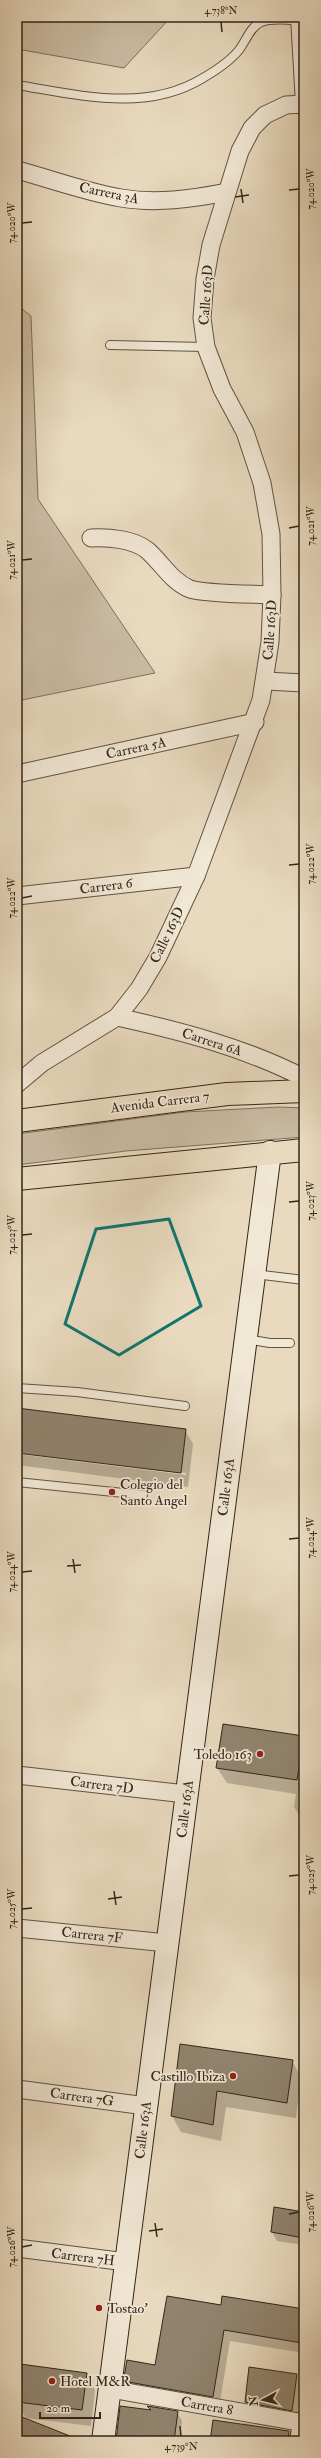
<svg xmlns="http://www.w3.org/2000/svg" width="321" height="2458" viewBox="0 0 321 2458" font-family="'IM FELL Double Pica',serif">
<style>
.green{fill:#cabba3;stroke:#7e705e}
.shadow{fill:#0003}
.building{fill:#91846f;stroke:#322619}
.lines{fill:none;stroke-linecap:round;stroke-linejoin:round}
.lane-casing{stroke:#605342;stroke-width:10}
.street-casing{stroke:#605342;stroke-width:19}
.secondary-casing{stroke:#322619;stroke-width:24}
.primary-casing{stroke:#322619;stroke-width:24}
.lane{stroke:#f1e7d5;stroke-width:8}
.street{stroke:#f1e7d5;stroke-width:17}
.secondary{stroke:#f1e7d5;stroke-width:22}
.primary{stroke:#e9dabf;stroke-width:22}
.marked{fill:none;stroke:#0f766e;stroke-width:3;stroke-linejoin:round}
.ticks{fill:none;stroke:#322619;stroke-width:1.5}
.poi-dot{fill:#8f2418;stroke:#f1e7d5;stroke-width:1.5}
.labels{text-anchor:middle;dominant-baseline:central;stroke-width:3.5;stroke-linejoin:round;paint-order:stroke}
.street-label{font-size:14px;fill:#322619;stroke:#f1e7d5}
.poi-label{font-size:14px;fill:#322619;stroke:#f1e7d5;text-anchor:start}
.neatline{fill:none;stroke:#322619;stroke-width:1.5}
.ticks-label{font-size:10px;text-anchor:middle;fill:#322619}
</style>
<rect width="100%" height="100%" fill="#e9dabf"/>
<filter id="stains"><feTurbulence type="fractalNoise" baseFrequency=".005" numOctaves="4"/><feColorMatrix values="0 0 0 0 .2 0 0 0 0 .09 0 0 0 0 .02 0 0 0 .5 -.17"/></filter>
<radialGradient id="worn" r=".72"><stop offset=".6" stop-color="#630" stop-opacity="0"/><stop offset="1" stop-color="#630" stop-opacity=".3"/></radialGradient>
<g class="green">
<polygon points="17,17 171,17 124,68 17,49"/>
<polygon points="17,305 31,316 38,499 155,673 17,701"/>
<polygon points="278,1107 304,1108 304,1137 126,1151 17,1165 17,1134 185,1112"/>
</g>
<g class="shadow">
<polygon points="17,1409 185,1430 193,1444 188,1487 17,1465 17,1454 186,1475 186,1473 17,1452"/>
<polygon points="224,1726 304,1737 304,1822 294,1807 296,1794 227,1783 217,1768"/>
<polygon points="181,2045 292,2061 301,2077 296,2118 226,2107 221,2141 181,2132 172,2116"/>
<polygon points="275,2208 304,2213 304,2245 277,2241 272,2232"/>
<polygon points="223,2298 304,2310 304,2353 230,2341 219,2408 132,2388 125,2377 156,2366 222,2306"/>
<polygon points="21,2366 86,2374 95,2390 91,2426 26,2418 17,2402"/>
<polygon points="250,2368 297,2375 302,2384 296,2419 251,2411 246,2402"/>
<polygon points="149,2407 177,2412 182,2421 180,2441 120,2441 152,2411"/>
<polygon points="243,2423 288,2431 293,2441 211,2441 243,2426"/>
</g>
<g class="building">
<polygon points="17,1408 186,1429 181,1473 17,1453"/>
<polygon points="223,1724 304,1736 297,1780 216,1768"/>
<polygon points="180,2044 293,2060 287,2103 217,2091 213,2125 171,2116"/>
<polygon points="274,2207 304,2212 304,2238 271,2232"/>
<polygon points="167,2296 221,2305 222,2296 304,2309 302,2343 224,2330 213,2397 128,2382 124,2377 127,2360 155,2365"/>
<polygon points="20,2364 87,2373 82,2410 17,2402"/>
<polygon points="249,2367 297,2374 292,2411 245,2402"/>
<polygon points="120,2406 151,2410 147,2406 178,2411 174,2441 116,2441"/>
<polygon points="17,2415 80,2440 80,2441 17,2441"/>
<polygon points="213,2420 289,2431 288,2441 210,2441"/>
</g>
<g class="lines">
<defs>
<g id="lane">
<polyline points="295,17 300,104"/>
<path d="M17,85C79,95 146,113 203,78C215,71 231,60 239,50C246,41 250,27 261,22C271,18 285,20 295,20"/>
<polyline points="110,345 206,347"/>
<polyline points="254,1274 304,1280"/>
<polyline points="246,1339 270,1343 290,1343"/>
<polyline points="17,1388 77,1392 185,1406"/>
<polyline points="17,1482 143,1495"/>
</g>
<g id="street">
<path d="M17,170C51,179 86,192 121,198C156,204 192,199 227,192"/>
<path d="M91,538C108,537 133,539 147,550C162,563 171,581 190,589C204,594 254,594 272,595"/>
<polyline points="266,681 304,683"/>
<polyline points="17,774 255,722"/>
<polyline points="17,896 196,876"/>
<path d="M117,1017C181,1031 246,1048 304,1078"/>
<polyline points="17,1084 42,1063 117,1017 139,989 158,957 196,876 261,700 270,642 272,595 271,534 262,483 245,432 222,389 206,347 202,318 205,279 211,245 240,151 252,128 265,115 286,105 304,104"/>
<polyline points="17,1775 186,1794"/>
<polyline points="17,1928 167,1943"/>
<polyline points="17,2089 146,2106"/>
<polyline points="17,2248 126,2262"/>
<polyline points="110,2389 304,2423"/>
</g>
<g id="secondary">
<polyline points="103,2441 270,1152"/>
<polyline points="301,2441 304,2422"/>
</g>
<g id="primary">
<polyline points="17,1121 227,1094 304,1091"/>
<polyline points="17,1179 304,1150"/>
</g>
</defs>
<use href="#lane" class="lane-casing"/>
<use href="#street" class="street-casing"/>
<use href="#secondary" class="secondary-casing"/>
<use href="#primary" class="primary-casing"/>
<use href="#lane" class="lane"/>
<use href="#street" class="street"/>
<use href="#secondary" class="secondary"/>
<use href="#primary" class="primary"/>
</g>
<path class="marked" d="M169,1219L201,1306L119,1355L65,1324L96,1229Z"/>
<path class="ticks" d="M221,22L222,32M241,189L243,203M289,190L299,189M235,197L249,195M22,223L32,222M289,528L299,526M22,560L32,559M289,865L299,864M22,898L32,896M289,1202L299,1201M22,1235L32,1234M289,1539L299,1538M73,1559L75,1573M67,1566L81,1565M22,1572L32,1571M289,1876L299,1875M114,1891L116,1905M108,1899L122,1897M22,1909L32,1908M289,2214L299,2212M155,2223L157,2237M149,2231L163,2229M22,2247L32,2245M180,2426L181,2436"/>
<g class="poi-dot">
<circle cx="112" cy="1492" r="4"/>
<circle cx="260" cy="1754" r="4"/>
<circle cx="233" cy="2076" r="4"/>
<circle cx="99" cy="2308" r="4"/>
<circle cx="52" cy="2381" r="4"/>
</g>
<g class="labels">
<g class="street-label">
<text transform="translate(109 193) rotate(12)">Carrera 3A</text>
<text transform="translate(206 295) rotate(-86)">Calle 163D</text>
<text transform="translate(270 630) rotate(-86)">Calle 163D</text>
<text transform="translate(136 748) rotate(-12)">Carrera 5A</text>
<text transform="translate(106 886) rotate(-7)">Carrera 6</text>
<text transform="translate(167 935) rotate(-64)">Calle 163D</text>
<text transform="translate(212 1042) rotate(18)">Carrera 6A</text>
<text transform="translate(160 1102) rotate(-7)">Avenida Carrera 7</text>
<text transform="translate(226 1487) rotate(-83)">Calle 163A</text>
<text transform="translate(102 1785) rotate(7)">Carrera 7D</text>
<text transform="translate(185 1809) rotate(-83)">Calle 163A</text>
<text transform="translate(92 1935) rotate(6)">Carrera 7F</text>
<text transform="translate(82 2097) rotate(8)">Carrera 7G</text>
<text transform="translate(143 2130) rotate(-83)">Calle 163A</text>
<text transform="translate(83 2257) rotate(7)">Carrera 7H</text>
<text transform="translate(207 2406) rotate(10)">Carrera 8</text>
</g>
<g class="poi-label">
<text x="120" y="1484">Colegio del<tspan x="120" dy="16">Santo Angel</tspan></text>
<text x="252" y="1754" text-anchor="end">Toledo 163</text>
<text x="225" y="2076" text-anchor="end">Castillo Ibiza</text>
<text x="107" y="2308">Tostao’</text>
<text x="60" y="2381">Hotel M&amp;R</text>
</g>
</g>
<rect width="321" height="2458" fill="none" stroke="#e9dabf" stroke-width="44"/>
<g transform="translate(263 2400) rotate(263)" stroke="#f1e7d5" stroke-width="3" paint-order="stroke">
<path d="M0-3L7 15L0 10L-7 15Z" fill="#322619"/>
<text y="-6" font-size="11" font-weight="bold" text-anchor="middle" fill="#322619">N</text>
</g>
<path d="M40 2412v6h60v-6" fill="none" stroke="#322619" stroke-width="2"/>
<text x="46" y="2412" font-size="12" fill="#322619" stroke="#f1e7d5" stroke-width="3" paint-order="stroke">20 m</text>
<rect x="22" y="22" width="277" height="2414" class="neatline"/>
<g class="ticks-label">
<text x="221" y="14">4.738°N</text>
<text transform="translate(310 189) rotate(-90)" y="4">74.020°W</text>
<text transform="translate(11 223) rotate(-90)" y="4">74.020°W</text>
<text transform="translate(310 526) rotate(-90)" y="4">74.021°W</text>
<text transform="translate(11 560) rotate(-90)" y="4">74.021°W</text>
<text transform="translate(310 864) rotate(-90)" y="4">74.022°W</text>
<text transform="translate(11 898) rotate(-90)" y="4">74.022°W</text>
<text transform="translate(310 1201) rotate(-90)" y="4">74.023°W</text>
<text transform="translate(11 1235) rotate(-90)" y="4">74.023°W</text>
<text transform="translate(310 1538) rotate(-90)" y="4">74.024°W</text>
<text transform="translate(11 1572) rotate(-90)" y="4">74.024°W</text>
<text transform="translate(310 1875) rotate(-90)" y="4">74.025°W</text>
<text transform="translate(11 1909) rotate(-90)" y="4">74.025°W</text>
<text transform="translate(310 2212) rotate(-90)" y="4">74.026°W</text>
<text transform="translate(11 2247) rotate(-90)" y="4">74.026°W</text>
<text x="181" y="2450">4.739°N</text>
</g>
<rect width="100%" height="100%" filter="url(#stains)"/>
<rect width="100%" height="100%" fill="url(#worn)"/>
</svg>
